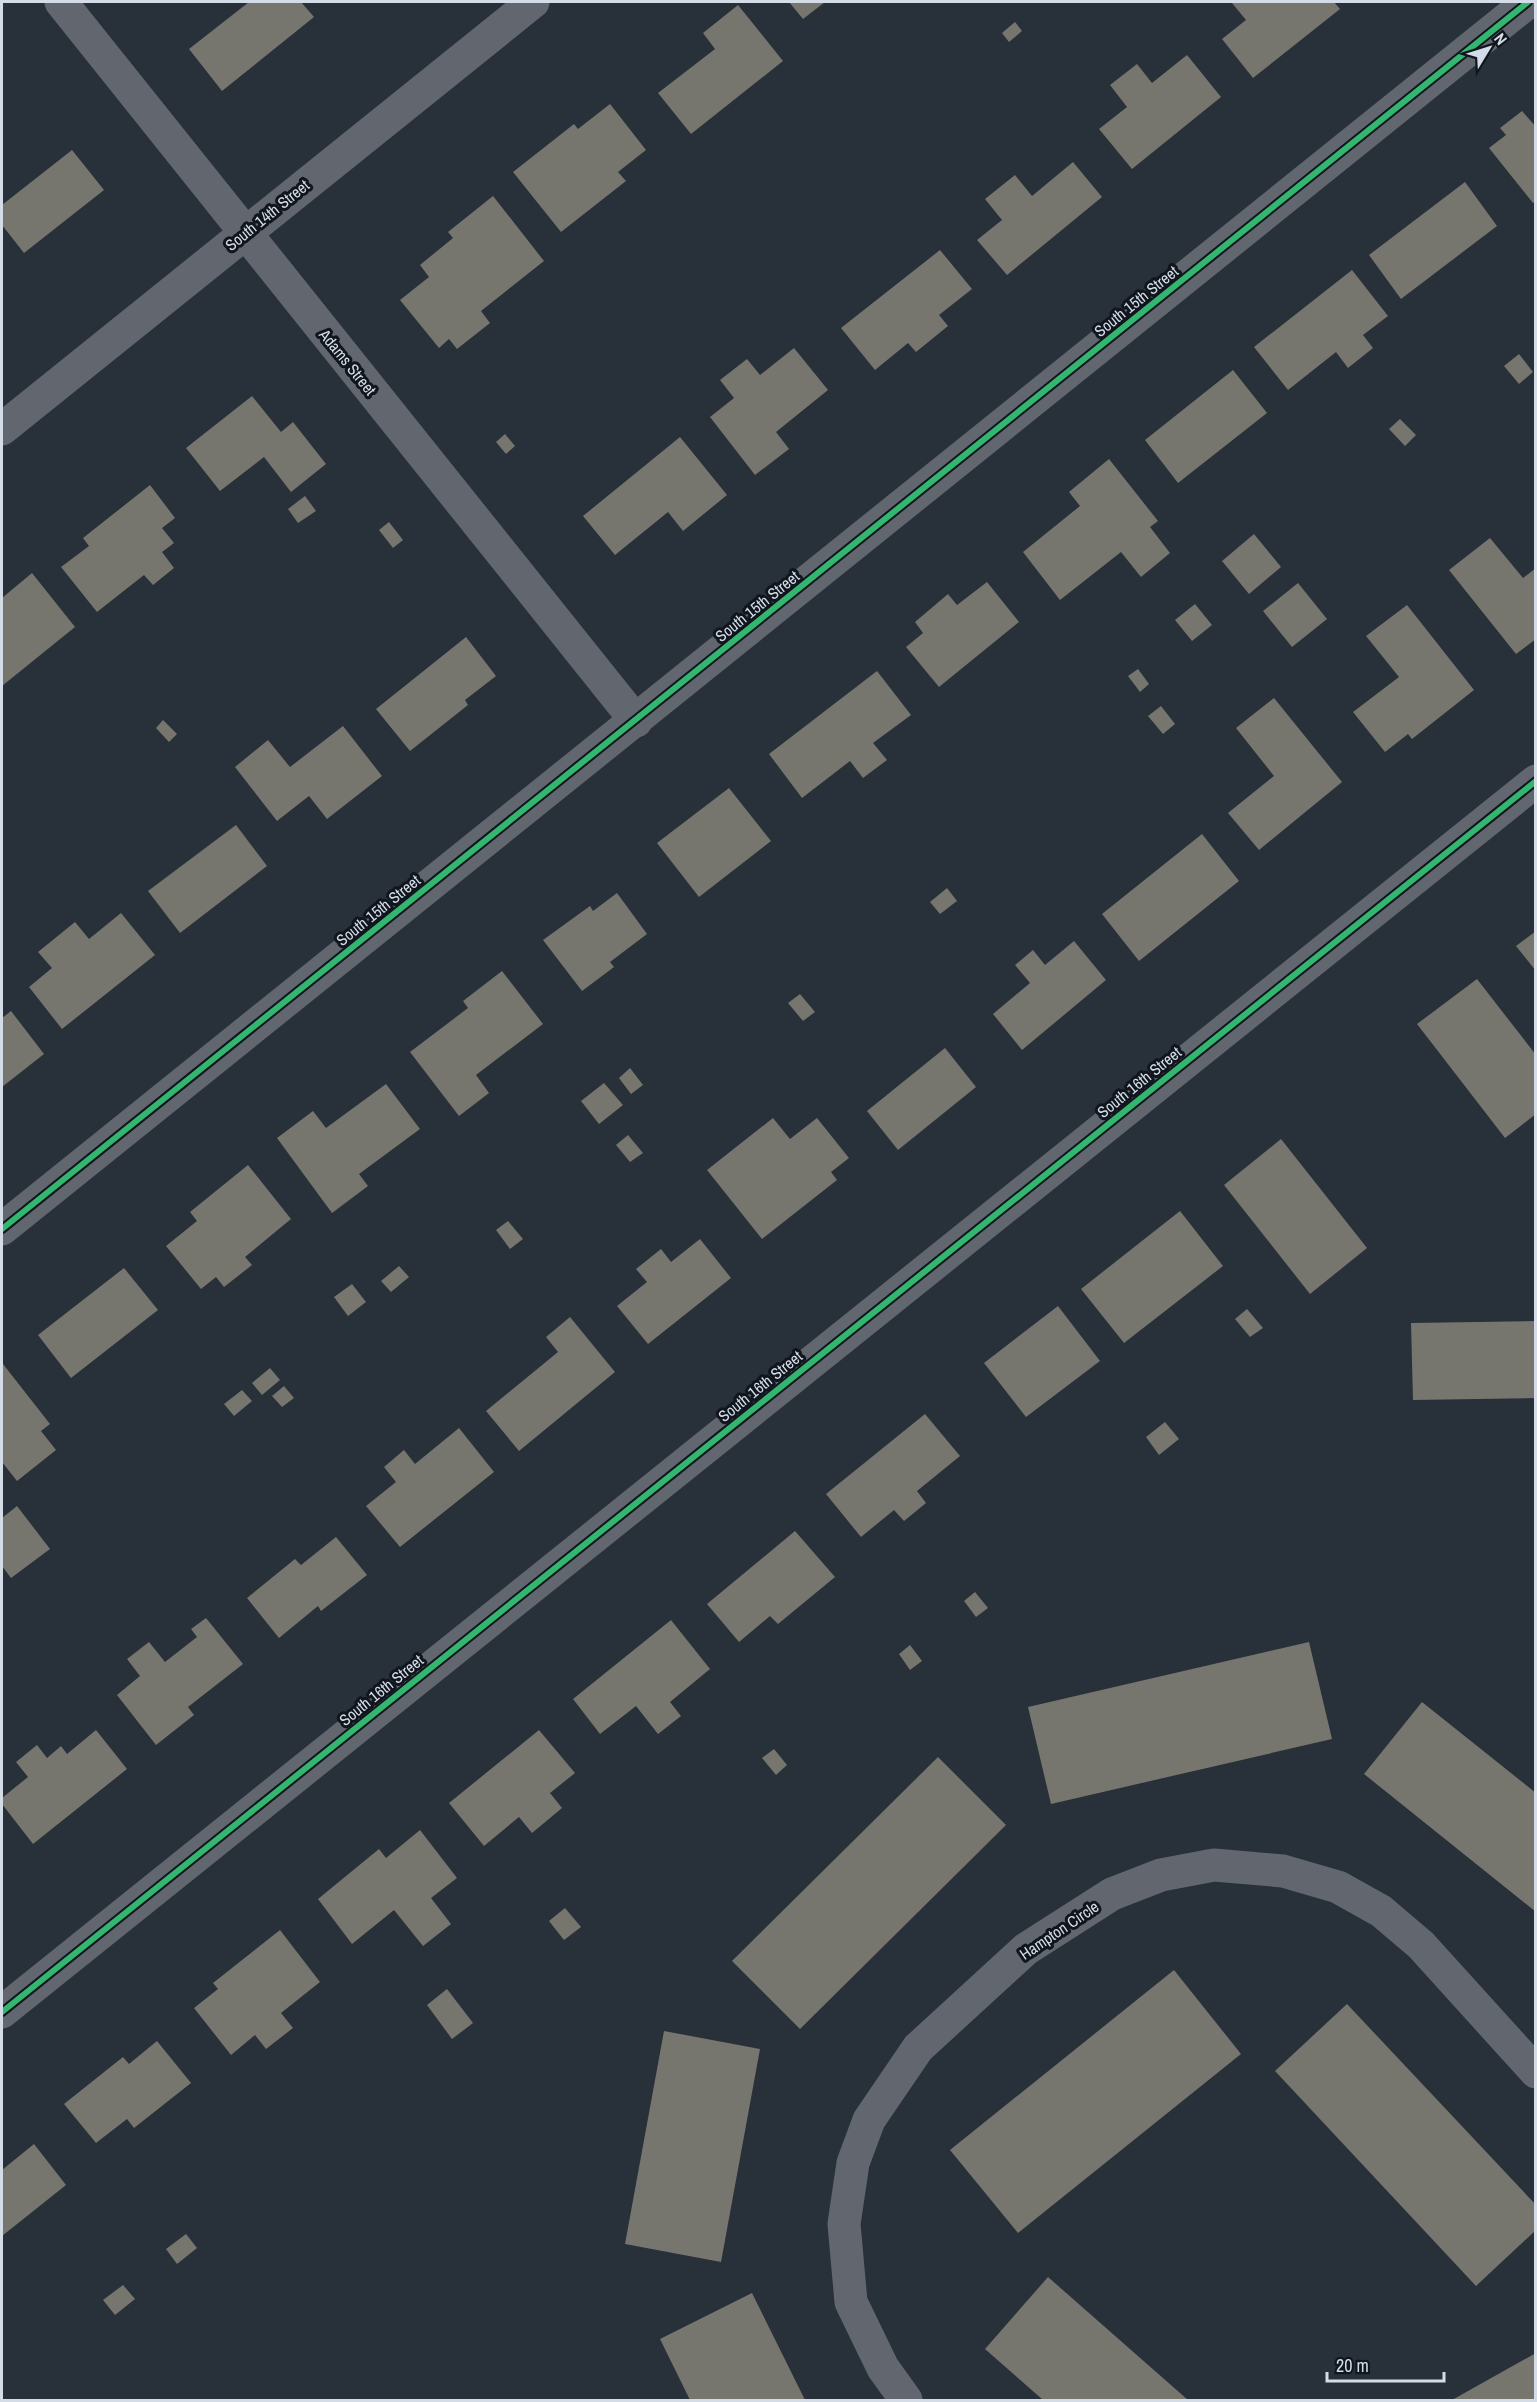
<svg xmlns="http://www.w3.org/2000/svg" width="1537" height="2402" viewBox="0 0 1537 2402" font-family="'Archivo Narrow',sans-serif">
<style>
.building{fill:#76766e}
.lines{fill:none;stroke-linecap:round;stroke-linejoin:round}
.street{stroke:#62676f;stroke-width:33}
.cycleway-casing{stroke:#11161e;stroke-width:10}
.cycleway{stroke:#33b770;stroke-width:6}
.labels{text-anchor:middle;dominant-baseline:central;stroke-width:6;stroke-linejoin:round;paint-order:stroke}
.street-label{font-size:16px;fill:#d4dde7;stroke:#11161e}
</style>
<rect width="100%" height="100%" fill="#283039"/>
<g class="building">
<polygon points="249,2 301,2 314,17 222,91 189,49"/>
<polygon points="789,2 825,2 803,19"/>
<polygon points="1234,2 1334,2 1340,9 1253,78 1222,39 1246,20 1232,3"/>
<polygon points="738,5 783,61 691,134 658,93 715,49 703,33"/>
<polygon points="1015,22 1022,31 1009,42 1002,33"/>
<polygon points="1187,55 1221,97 1132,169 1099,129 1127,107 1110,85 1137,64 1152,83"/>
<polygon points="610,104 646,150 618,172 626,181 561,232 513,172 574,124 578,129"/>
<polygon points="1522,111 1536,127 1536,201 1533,203 1489,148 1506,135 1500,128"/>
<polygon points="72,150 104,190 24,253 2,225 2,205"/>
<polygon points="1073,162 1102,197 1007,275 977,240 1002,220 985,199 1015,175 1032,196"/>
<polygon points="1465,182 1497,226 1401,299 1369,255"/>
<polygon points="493,196 544,261 481,311 490,323 457,349 449,339 439,348 400,300 429,277 420,265 453,238 448,232"/>
<polygon points="940,250 972,289 939,315 948,326 916,352 908,343 875,370 841,328"/>
<polygon points="1352,270 1388,316 1363,335 1373,348 1348,368 1336,352 1288,390 1254,347"/>
<polygon points="794,348 828,390 776,432 789,449 755,475 710,417 734,398 720,380 747,359 760,375"/>
<polygon points="1519,354 1533,372 1519,384 1504,366"/>
<polygon points="1233,370 1267,413 1178,483 1145,440"/>
<polygon points="252,396 281,432 293,422 326,464 291,492 264,457 220,491 186,448"/>
<polygon points="1400,419 1416,435 1405,446 1389,429"/>
<polygon points="505,434 515,446 506,454 496,442"/>
<polygon points="680,437 727,495 683,531 668,512 615,555 583,516"/>
<polygon points="1109,459 1158,521 1150,527 1170,553 1141,577 1121,552 1060,600 1023,552 1080,506 1069,492"/>
<polygon points="150,485 175,518 162,528 174,543 162,552 174,568 153,585 144,575 97,612 61,567 89,546 83,538"/>
<polygon points="305,496 316,511 298,523 288,509"/>
<polygon points="389,522 403,540 393,548 379,530"/>
<polygon points="1254,534 1281,567 1249,594 1222,561"/>
<polygon points="1490,538 1523,578 1536,568 1536,639 1516,654 1449,570"/>
<polygon points="32,573 75,627 2,686 2,598"/>
<polygon points="987,582 1019,622 939,687 906,647 923,633 915,622 948,594 957,605"/>
<polygon points="1298,583 1327,619 1292,647 1263,611"/>
<polygon points="1195,604 1212,625 1192,641 1175,620"/>
<polygon points="1407,605 1474,690 1412,739 1408,734 1385,752 1353,712 1399,677 1366,636"/>
<polygon points="466,637 496,676 465,700 468,705 410,751 376,709"/>
<polygon points="1138,669 1149,684 1140,692 1128,676"/>
<polygon points="877,671 911,715 873,743 887,760 863,778 850,761 802,798 769,754"/>
<polygon points="1274,698 1342,782 1259,850 1228,813 1274,776 1236,728"/>
<polygon points="1161,706 1175,724 1163,734 1148,716"/>
<polygon points="163,720 177,734 169,742 156,728"/>
<polygon points="343,726 382,776 327,819 309,796 277,821 235,767 268,740 290,767"/>
<polygon points="729,788 771,841 699,897 657,843"/>
<polygon points="236,825 267,866 180,933 148,891"/>
<polygon points="1202,834 1239,881 1139,961 1102,914"/>
<polygon points="947,888 957,901 940,914 930,902"/>
<polygon points="617,893 647,934 610,962 614,967 582,991 543,940 590,906 593,911"/>
<polygon points="121,913 155,955 62,1029 29,987 52,968 38,952 75,922 89,939"/>
<polygon points="1536,931 1536,971 1516,946"/>
<polygon points="1074,941 1106,980 1022,1050 993,1014 1030,983 1015,965 1033,950 1045,965"/>
<polygon points="502,971 543,1024 476,1075 489,1093 459,1116 410,1052 468,1008 463,1001"/>
<polygon points="1477,979 1536,1055 1536,1114 1505,1138 1417,1024"/>
<polygon points="800,994 815,1012 803,1021 788,1003"/>
<polygon points="11,1011 44,1054 2,1087 2,1018"/>
<polygon points="945,1048 976,1087 898,1150 867,1111"/>
<polygon points="630,1068 643,1085 631,1094 619,1078"/>
<polygon points="604,1083 623,1105 599,1124 581,1101"/>
<polygon points="386,1084 420,1129 359,1174 368,1186 332,1213 277,1138 313,1111 326,1128"/>
<polygon points="773,1118 790,1139 817,1118 849,1158 831,1172 837,1180 762,1239 707,1170"/>
<polygon points="628,1135 643,1153 630,1162 616,1145"/>
<polygon points="1281,1139 1367,1248 1310,1294 1224,1185"/>
<polygon points="248,1165 291,1219 245,1257 252,1265 224,1287 216,1277 201,1289 166,1246 197,1221 190,1212"/>
<polygon points="1180,1211 1223,1266 1124,1343 1081,1289"/>
<polygon points="508,1221 523,1239 510,1249 496,1230"/>
<polygon points="700,1239 731,1278 648,1344 617,1306 647,1282 636,1269 661,1249 671,1262"/>
<polygon points="399,1266 409,1277 391,1292 381,1281"/>
<polygon points="124,1268 158,1310 71,1378 38,1335"/>
<polygon points="352,1284 366,1302 348,1316 334,1297"/>
<polygon points="1058,1306 1100,1361 1026,1417 984,1363"/>
<polygon points="1247,1309 1263,1328 1250,1337 1235,1319"/>
<polygon points="570,1317 615,1372 519,1451 486,1411 558,1352 546,1337"/>
<polygon points="1536,1321 1536,1398 1413,1400 1411,1323"/>
<polygon points="3,1364 50,1424 41,1431 56,1450 17,1481 2,1462"/>
<polygon points="270,1368 280,1380 262,1395 252,1383"/>
<polygon points="284,1386 294,1398 282,1407 272,1396"/>
<polygon points="242,1390 252,1401 234,1416 224,1404"/>
<polygon points="925,1414 960,1456 917,1491 926,1503 904,1521 894,1510 861,1537 826,1494"/>
<polygon points="1165,1422 1179,1439 1159,1455 1146,1437"/>
<polygon points="459,1428 494,1472 400,1547 366,1506 396,1482 384,1467 404,1450 415,1464"/>
<polygon points="17,1506 50,1549 11,1578 2,1566 2,1518"/>
<polygon points="795,1531 835,1577 778,1624 770,1616 739,1642 707,1604"/>
<polygon points="336,1537 367,1575 321,1611 318,1606 279,1638 247,1598 295,1559 301,1565"/>
<polygon points="975,1592 988,1608 976,1617 964,1601"/>
<polygon points="206,1618 243,1664 188,1707 194,1715 156,1745 117,1695 140,1676 127,1659 149,1642 165,1662 197,1637 191,1629"/>
<polygon points="671,1620 710,1669 670,1702 681,1716 658,1734 636,1706 600,1734 573,1699"/>
<polygon points="1309,1642 1332,1739 1051,1804 1028,1707"/>
<polygon points="910,1645 922,1661 910,1670 899,1654"/>
<polygon points="1422,1702 1536,1793 1536,1912 1364,1774"/>
<polygon points="96,1730 127,1769 33,1844 2,1804 2,1798 28,1777 16,1762 37,1745 47,1758 61,1746 67,1754"/>
<polygon points="539,1730 575,1773 550,1793 562,1808 532,1833 519,1817 484,1846 449,1803"/>
<polygon points="774,1749 787,1765 776,1775 762,1758"/>
<polygon points="938,1757 1006,1825 800,2029 732,1961"/>
<polygon points="420,1830 457,1878 431,1898 451,1924 423,1946 394,1910 352,1944 318,1899 379,1849 386,1858"/>
<polygon points="565,1908 581,1927 564,1940 549,1921"/>
<polygon points="280,1930 320,1982 281,2013 293,2028 266,2049 255,2035 231,2055 194,2008 218,1989 213,1983"/>
<polygon points="1174,1970 1241,2054 1018,2233 950,2150"/>
<polygon points="447,1989 473,2023 452,2039 427,2005"/>
<polygon points="1347,2004 1536,2205 1536,2230 1476,2286 1275,2071"/>
<polygon points="664,2031 760,2049 721,2262 625,2244"/>
<polygon points="157,2041 191,2083 134,2128 127,2119 96,2143 64,2104 123,2057 129,2064"/>
<polygon points="34,2144 66,2185 2,2236 2,2170"/>
<polygon points="186,2234 197,2248 177,2264 166,2249"/>
<polygon points="1048,2277 1188,2400 1043,2400 985,2349"/>
<polygon points="123,2285 135,2299 115,2315 103,2300"/>
<polygon points="752,2293 805,2400 690,2400 660,2339"/>
<polygon points="1536,2353 1536,2400 1452,2400"/>
</g>
<g class="lines">
<g class="street">
<polyline points="61,2 636,721"/>
<polyline points="2,429 533,2"/>
<polyline points="2,1229 1528,2"/>
<polyline points="2,2012 1536,781"/>
<polyline points="906,2400 883,2368 851,2302 844,2224 853,2163 869,2120 918,2048 1026,1949 1112,1894 1161,1875 1214,1865 1283,1871 1338,1887 1381,1911 1421,1945 1536,2072"/>
</g>
<defs>
<g id="cycleway">
<polyline points="2,1229 1528,2"/>
<polyline points="2,2012 1536,781"/>
</g>
</defs>
<use href="#cycleway" class="cycleway-casing"/>
<use href="#cycleway" class="cycleway"/>
</g>
<g class="labels">
<g class="street-label">
<text transform="translate(267 215) rotate(-39)">South 14th Street</text>
<text transform="translate(1136 301) rotate(-39)">South 15th Street</text>
<text transform="translate(348 362) rotate(51)">Adams Street</text>
<text transform="translate(757 606) rotate(-39)">South 15th Street</text>
<text transform="translate(378 910) rotate(-39)">South 15th Street</text>
<text transform="translate(1139 1082) rotate(-39)">South 16th Street</text>
<text transform="translate(760 1386) rotate(-39)">South 16th Street</text>
<text transform="translate(381 1690) rotate(-39)">South 16th Street</text>
<text transform="translate(1059 1930) rotate(-34)">Hampton Circle</text>
</g>
</g>
<rect width="1537" height="2402" fill="none" stroke="#d4dde7" stroke-width="6"/>
<g transform="translate(1489 48) rotate(52)" stroke="#11161e" stroke-width="4.5" paint-order="stroke">
<path d="M0-4.5L10 22L0 15L-10 22Z" fill="#d4dde7"/>
<text y="-9" font-size="16" font-weight="bold" text-anchor="middle" fill="#d4dde7">N</text>
</g>
<path d="M1327 2372v9h117v-9" fill="none" stroke="#d4dde7" stroke-width="3"/>
<text x="1336" y="2372" font-size="18" fill="#d4dde7" stroke="#11161e" stroke-width="4.5" paint-order="stroke">20 m</text>
</svg>
